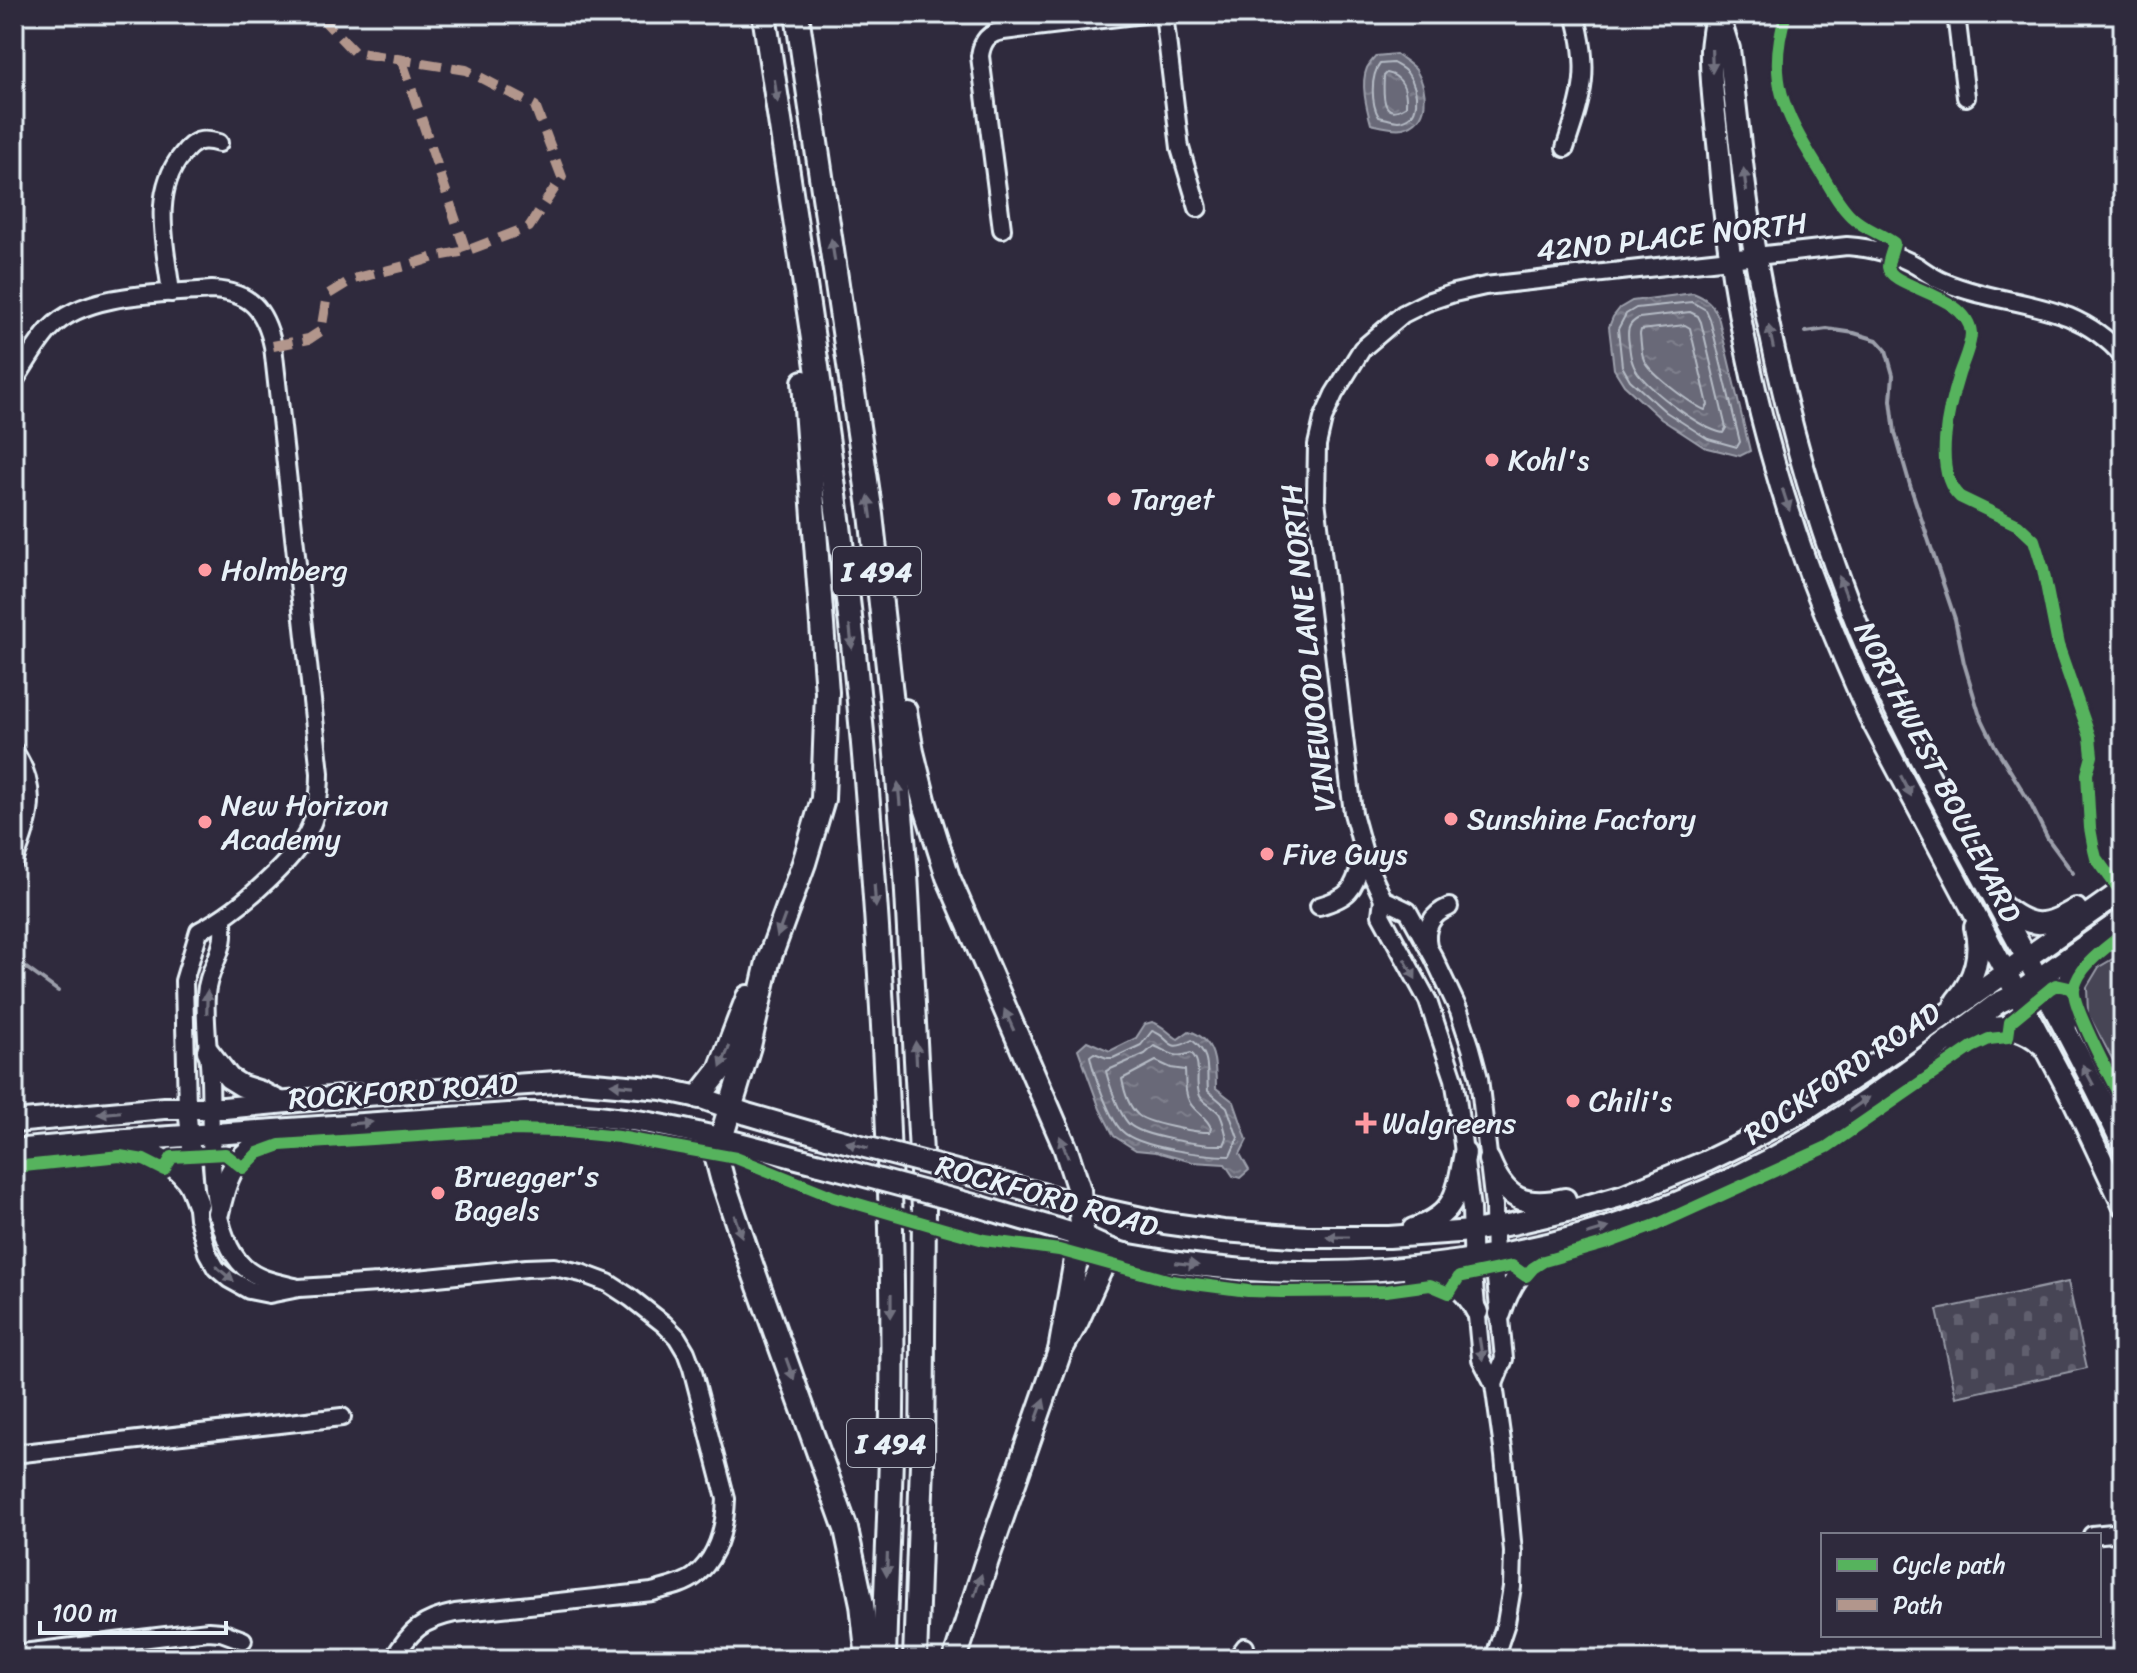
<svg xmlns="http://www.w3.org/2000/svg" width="2137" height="1673" viewBox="0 0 2137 1673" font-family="Sriracha,sans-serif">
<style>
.green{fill:#464455;stroke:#979aa6;stroke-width:2}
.cemetery{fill:url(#cemetery-stones);stroke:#979aa6;stroke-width:2}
.water{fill:url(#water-ripples);stroke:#9c9fab;stroke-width:2}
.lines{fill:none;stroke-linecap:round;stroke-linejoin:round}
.shore{stroke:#b5bbc5;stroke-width:2}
.stream{stroke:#9c9fab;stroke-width:4}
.minor-casing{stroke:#e8f1f8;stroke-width:22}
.major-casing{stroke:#e8f1f8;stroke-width:26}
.highway-casing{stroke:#e8f1f8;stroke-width:28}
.minor{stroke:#2f2a3d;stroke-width:16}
.major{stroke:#2f2a3d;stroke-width:20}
.highway{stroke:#2f2a3d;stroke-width:22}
.major-bridge-casing{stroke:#e8f1f8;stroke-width:26;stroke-linecap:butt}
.major-bridge{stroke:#2f2a3d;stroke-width:20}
.quiet{stroke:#b2968c;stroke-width:10;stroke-dasharray:20 10;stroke-linecap:butt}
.cycleway-casing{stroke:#2f2a3d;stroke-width:17}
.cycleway{stroke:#56b35d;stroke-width:12}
.oneway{fill:#70707e}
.poi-dot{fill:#ff9aa2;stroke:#2f2a3d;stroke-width:3}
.labels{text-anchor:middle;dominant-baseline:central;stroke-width:6;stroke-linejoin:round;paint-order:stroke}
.shield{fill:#2f2a3d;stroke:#b0b5c0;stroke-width:2}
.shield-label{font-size:28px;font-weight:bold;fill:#e8f1f8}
.street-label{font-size:30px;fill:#e8f1f8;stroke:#2f2a3d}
.poi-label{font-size:30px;fill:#e8f1f8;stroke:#2f2a3d;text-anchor:start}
</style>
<defs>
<pattern id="cemetery-stones" width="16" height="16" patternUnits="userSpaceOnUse" patternTransform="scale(2)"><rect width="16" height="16" fill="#464455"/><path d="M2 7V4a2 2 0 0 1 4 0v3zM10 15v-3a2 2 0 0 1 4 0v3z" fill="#615f6e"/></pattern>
<pattern id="water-ripples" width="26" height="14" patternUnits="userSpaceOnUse" patternTransform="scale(2)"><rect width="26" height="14" fill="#696978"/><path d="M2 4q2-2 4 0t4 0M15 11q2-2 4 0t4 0" fill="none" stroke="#7e7f8c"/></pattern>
</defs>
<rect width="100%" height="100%" fill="#2f2a3d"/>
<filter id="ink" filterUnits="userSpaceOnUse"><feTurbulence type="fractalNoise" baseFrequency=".0125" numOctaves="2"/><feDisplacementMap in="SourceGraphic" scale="16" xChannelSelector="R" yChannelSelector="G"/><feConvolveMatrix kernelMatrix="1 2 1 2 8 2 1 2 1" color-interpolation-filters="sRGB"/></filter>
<g filter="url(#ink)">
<polygon class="green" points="2123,953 2123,1079 2088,1014 2087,987 2099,967"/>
<polygon class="cemetery" points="2068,1282 2087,1368 1956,1397 1937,1310"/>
<g class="water">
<path d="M1396,54C1402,59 1411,64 1416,70C1428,90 1431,121 1403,128C1394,130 1380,126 1371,124C1367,109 1360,84 1367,68C1369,64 1373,60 1376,56Z"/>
<path d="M1693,293C1706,298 1712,303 1718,316L1750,451L1740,456L1704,447L1661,419L1624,385L1614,369L1609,327L1613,317L1620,308L1632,301Z"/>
<path d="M1152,1022C1163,1025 1168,1033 1178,1039L1189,1031C1216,1039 1216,1065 1216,1088L1234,1102L1247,1140L1240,1154L1249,1170L1240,1178L1233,1176L1225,1164L1192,1162L1156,1152L1136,1150L1114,1136L1100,1109L1078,1049L1087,1041L1110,1051L1136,1038L1145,1024Z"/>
</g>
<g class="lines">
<g class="shore">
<path d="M1393,63C1398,66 1405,69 1408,74C1419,89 1422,119 1398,121C1393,121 1385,118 1379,117C1371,104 1370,76 1380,64Z"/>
<path d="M1387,73C1403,76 1407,91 1406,106C1381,122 1383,93 1384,76Z"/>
<polygon points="1692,302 1706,310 1710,319 1740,442 1737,447 1708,439 1666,412 1630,380 1622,366 1618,329 1626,314 1636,308"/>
<path d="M1690,312L1698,316L1701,322L1726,428L1723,433C1700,429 1653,392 1638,373C1631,364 1630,354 1629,344C1627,331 1627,324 1639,318Z"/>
<path d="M1685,325L1690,328L1708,405L1705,410C1691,404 1650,374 1644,360C1641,353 1641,342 1640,334L1641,330Z"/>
<path d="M1152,1031C1172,1037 1166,1055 1192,1040C1212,1056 1206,1068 1208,1091L1227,1107L1238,1138L1230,1156C1206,1156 1139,1148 1122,1131C1110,1120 1093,1072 1090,1056L1094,1053L1107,1058H1113L1141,1045Z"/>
<path d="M1154,1046C1168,1051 1174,1060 1191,1053C1204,1064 1193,1081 1200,1096C1204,1104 1213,1106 1219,1113C1223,1119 1225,1131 1227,1138L1224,1145C1204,1146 1140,1137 1128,1123C1119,1113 1109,1084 1106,1071L1145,1054Z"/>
<path d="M1156,1061L1171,1068L1185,1070C1186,1081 1184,1093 1190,1103C1196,1113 1207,1117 1211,1128L1210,1132C1198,1133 1144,1123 1137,1114C1129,1106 1124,1090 1122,1079Z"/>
</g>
<g class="stream">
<polyline points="1806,332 1827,329 1854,333 1877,340 1886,350 1893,375 1891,400 1895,433 1910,485 1955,619 1964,663 1979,713 1995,746 2029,801 2048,839 2073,873"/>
<polyline points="14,959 58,991"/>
</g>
<defs>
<g id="minor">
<polyline points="1164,14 1180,148 1198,208"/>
<polyline points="1956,14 1966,97"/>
<path d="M1565,148C1583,94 1591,71 1575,14"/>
<path d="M1002,229L980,56C982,41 988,33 1003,31L1143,14"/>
<path d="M171,293C166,248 150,193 182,155C193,140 202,138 219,143"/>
<path d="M14,381C26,364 36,344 50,329C84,292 164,294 212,290C251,292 265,310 273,346L320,773C320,824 304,846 268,880C247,900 226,917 199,931L184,981L187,1107L198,1218L207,1252L216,1268L229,1279L249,1290L269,1294L299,1288L378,1283L526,1268L554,1267L581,1273L608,1283L631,1298L664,1324L677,1337L686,1352L692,1368L726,1499C725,1527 718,1557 695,1576C684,1585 665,1588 652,1592L455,1613C422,1620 411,1630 393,1659"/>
<path d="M14,751C40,790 30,822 14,861"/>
<polyline points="1383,899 1408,911 1434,958 1459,1011 1471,1048 1479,1078 1494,1206 1495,1269 1504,1359 1494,1384"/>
<path d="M1319,906C1354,896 1353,888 1364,856"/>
<path d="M223,918C223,926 224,935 222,943C218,961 207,975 206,995C204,1023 209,1052 210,1080C212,1130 205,1231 244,1267C258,1280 278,1283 295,1287"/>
<path d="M1428,946C1424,928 1432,914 1449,907"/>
<polyline points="14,1454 342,1417"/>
<polyline points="2092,1535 2123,1532"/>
<polyline points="14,1654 208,1631 221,1632 243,1640"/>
<polyline points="1236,1659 1245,1647"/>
<path d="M1494,1659L1506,1623L1512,1587L1513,1552L1504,1456L1494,1384L1481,1359L1473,1274L1471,1209L1457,1097L1454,1079L1428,1001L1381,915L1383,899L1367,864L1353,813L1316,500L1317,445L1323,419L1334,394L1362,349L1403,314L1427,302L1454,293L1485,286L1847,246C1873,248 1895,253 1917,266C1926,272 1934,278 1944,282C2009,309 2071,297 2123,356"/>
</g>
<g id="major">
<path d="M1716,14C1714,26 1712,38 1711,50C1710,82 1716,120 1719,153C1729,290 1759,430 1805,560C1824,613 1847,665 1870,717L2074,1101L2123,1205"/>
<path d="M1718,14L1729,49C1738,122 1744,197 1758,270C1780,393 1812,514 1859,629C1885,693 1917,753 1949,814C2007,924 2070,1032 2123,1145"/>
<path d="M2001,905C2030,929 2045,928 2076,909"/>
<path d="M1956,1001C1975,979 1982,955 1975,927"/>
<path d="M2066,1025C2062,996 2068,973 2088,952"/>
<path d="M1959,1047C1968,1042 1977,1033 1987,1030C2005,1023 2028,1031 2041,1044"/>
<polyline points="208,1051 229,1078 242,1086 261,1092 280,1102"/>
<polyline points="14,1122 164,1108 224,1108 352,1096 571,1081 662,1089 699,1097 747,1114 827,1137"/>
<path d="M124,1144C146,1151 172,1160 187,1180C192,1186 195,1197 198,1204"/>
<path d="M14,1150L112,1141L524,1113C571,1113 619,1116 665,1126C717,1136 769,1151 820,1164"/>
<path d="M1489,1160C1505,1200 1525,1208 1565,1199"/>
<polyline points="987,1179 1082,1205 1165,1223 1223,1231 1307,1237 1389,1237 1472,1231 1512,1224 1576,1209 1624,1195 1707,1161 1740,1145 1808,1108 1887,1056 2123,890"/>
<path d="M981,1207C1013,1217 1047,1225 1079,1236C1096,1242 1112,1252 1130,1255C1347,1296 1574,1263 1769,1160C1851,1117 1924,1058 1998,1003L2017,994L2123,919"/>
<path d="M218,1213C229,1167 235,1156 277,1132"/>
<path d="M1413,1229C1456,1215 1457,1193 1465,1153"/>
<path d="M1414,1278C1445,1276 1463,1283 1477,1312"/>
<path d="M1500,1314C1509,1285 1523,1265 1548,1248"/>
</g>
<g id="highway">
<path d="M764,14C803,277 848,540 868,804C884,1005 895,1208 892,1410C891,1493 886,1576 884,1659"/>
<polyline points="797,14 871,514 891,694 906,874 924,1209 922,1464 915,1659"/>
<polyline points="804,382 827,692 823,799 804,863 768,962 749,1046 716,1155 722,1178 752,1267 846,1529 862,1604 868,1659"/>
<polyline points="905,711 912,752 925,804 948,877 1065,1147 1079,1190 1082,1225 1060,1351"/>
<polyline points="699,1097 720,1070 748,997"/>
<path d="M955,1659L987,1560L1060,1351L1077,1321L1100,1270C1107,1260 1114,1257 1125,1255"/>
</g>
</defs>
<use href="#minor" class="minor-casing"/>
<use href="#major" class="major-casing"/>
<use href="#highway" class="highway-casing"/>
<use href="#minor" class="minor"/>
<use href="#major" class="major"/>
<use href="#highway" class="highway"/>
<defs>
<g id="major-bridge">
<polyline points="827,1137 987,1179"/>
<polyline points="820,1164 981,1207"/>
</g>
</defs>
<use href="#major-bridge" class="major-bridge-casing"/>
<use href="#major-bridge" class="major-bridge"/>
<g class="quiet">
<polyline points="402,61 466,251"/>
<polyline points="273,346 309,339 321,331 327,295 353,279 409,265 438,256 466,251 529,227 562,177 535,106 466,70 354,52 318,14"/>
</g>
<defs>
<g id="cycleway">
<path d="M1786,14C1766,77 1784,113 1817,166C1828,183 1837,203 1852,217C1864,229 1881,233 1894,243C1893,250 1888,260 1888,267C1890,288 1968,294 1971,333C1971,346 1963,362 1959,374C1949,406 1932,472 1960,497L2018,525L2034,540L2043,569L2058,645L2090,737L2092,756L2087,774L2090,828L2094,850L2096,858L2123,895"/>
<path d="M2123,934C2106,948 2079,965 2074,989C2071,1006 2114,1083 2123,1103"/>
<polyline points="14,1167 120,1156 144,1160 164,1170 172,1157 225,1154 243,1168 258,1153 280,1145 510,1130 556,1131 619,1137 736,1158 834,1197 944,1229 984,1240 1059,1250 1171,1281 1248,1291 1282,1292 1386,1291 1430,1285 1449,1293 1459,1277 1512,1266 1526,1276 1533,1268 1544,1261 1607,1243 1656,1225 1827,1147 1972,1047 1989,1039 2008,1037 2010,1022 2051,988 2056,985 2074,989"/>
</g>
</defs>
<use href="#cycleway" class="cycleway-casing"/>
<use href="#cycleway" class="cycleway"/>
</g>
<defs><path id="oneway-solid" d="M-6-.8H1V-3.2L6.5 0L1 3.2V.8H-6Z" transform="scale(2)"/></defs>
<g class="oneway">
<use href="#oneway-solid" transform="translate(1712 61) rotate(88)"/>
<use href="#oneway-solid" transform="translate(776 91) rotate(82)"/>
<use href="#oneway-solid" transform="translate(1745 180) rotate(-97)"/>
<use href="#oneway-solid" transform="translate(833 250) rotate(-99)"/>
<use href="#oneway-solid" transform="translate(1771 337) rotate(-102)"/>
<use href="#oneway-solid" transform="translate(1786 500) rotate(72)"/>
<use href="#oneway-solid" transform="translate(870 507) rotate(-98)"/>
<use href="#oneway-solid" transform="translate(1843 587) rotate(-111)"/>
<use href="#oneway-solid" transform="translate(851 637) rotate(84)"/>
<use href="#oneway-solid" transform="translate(1906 786) rotate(63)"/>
<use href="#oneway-solid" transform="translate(899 794) rotate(-95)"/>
<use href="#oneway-solid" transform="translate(875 896) rotate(86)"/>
<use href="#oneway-solid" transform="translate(781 926) rotate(110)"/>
<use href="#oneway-solid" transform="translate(1410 969) rotate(61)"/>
<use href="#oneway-solid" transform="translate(207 1002) rotate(-89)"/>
<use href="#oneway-solid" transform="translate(1009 1020) rotate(-114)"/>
<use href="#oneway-solid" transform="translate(916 1053) rotate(-93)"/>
<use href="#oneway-solid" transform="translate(725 1057) rotate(113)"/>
<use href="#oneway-solid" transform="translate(2088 1075) rotate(-118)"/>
<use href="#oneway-solid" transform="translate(622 1085) rotate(-175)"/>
<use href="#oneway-solid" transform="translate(1859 1104) rotate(-35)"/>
<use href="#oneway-solid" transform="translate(109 1113) rotate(174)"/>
<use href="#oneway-solid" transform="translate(361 1123) rotate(-4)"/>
<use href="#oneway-solid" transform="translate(857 1145) rotate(-165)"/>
<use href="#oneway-solid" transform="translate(1064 1147) rotate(-111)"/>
<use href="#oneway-solid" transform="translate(738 1226) rotate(71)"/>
<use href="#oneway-solid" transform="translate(1598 1231) rotate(-17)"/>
<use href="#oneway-solid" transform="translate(1338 1237) rotate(180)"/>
<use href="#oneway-solid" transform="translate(1187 1264) rotate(7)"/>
<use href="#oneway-solid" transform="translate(225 1274) rotate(40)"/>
<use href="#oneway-solid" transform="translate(891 1306) rotate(90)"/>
<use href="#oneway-solid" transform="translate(1481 1349) rotate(81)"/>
<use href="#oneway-solid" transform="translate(790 1369) rotate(70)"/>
<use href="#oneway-solid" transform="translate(1040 1410) rotate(-70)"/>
<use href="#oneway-solid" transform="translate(887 1565) rotate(92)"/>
<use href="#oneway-solid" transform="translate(978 1585) rotate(-72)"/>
</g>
</g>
<g class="poi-dot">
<circle cx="1492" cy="460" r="8"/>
<circle cx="1114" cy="499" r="8"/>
<circle cx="205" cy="570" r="8"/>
<circle cx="1451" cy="819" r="8"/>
<circle cx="205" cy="822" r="8"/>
<circle cx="1267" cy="854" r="8"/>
<circle cx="1573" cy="1101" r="8"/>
<path d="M1362 1111h8v8h8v8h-8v8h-8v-8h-8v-8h8z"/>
<circle cx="438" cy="1193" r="8"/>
</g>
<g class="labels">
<g class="shield">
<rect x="833" y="547" width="88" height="48" rx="6"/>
<rect x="847" y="1419" width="88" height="48" rx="6"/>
</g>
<g class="shield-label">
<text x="877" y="571">I 494</text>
<text x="891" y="1443">I 494</text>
</g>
<g class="street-label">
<text transform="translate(1672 237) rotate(-6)">42ND PLACE NORTH</text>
<text transform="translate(1308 648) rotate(-96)">VINEWOOD LANE NORTH</text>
<text transform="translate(1938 772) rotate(63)">NORTHWEST BOULEVARD</text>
<text transform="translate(1842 1073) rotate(-34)">ROCKFORD ROAD</text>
<text transform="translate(403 1091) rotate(-4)">ROCKFORD ROAD</text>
<text transform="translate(1047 1196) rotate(16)">ROCKFORD ROAD</text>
</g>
<g class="poi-label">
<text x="1508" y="460">Kohl's</text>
<text x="1130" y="499">Target</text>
<text x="221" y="570">Holmberg</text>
<text x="221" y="805">New Horizon<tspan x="221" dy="34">Academy</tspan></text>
<text x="1467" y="819">Sunshine Factory</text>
<text x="1283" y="854">Five Guys</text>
<text x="1589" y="1101">Chili's</text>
<text x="1382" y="1123">Walgreens</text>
<text x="454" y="1176">Bruegger's<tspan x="454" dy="34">Bagels</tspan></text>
</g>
</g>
<rect width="2137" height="1673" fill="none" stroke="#2f2a3d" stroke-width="48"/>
<rect x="24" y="24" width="2089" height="1625" fill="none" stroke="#e8f1f8" stroke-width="3" filter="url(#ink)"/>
<rect x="1821" y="1533" width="280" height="104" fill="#2f2a3d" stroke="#797a88" stroke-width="2"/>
<rect x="1837" y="1559" width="40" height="12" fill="#56b35d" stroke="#797a88" stroke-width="2"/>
<text x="1893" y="1573" font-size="24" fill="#e8f1f8">Cycle path</text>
<rect x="1837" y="1599" width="40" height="12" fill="#b2968c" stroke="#797a88" stroke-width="2"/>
<text x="1893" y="1613" font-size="24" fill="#e8f1f8">Path</text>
<path d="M40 1621v12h186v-12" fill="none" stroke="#e8f1f8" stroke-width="4"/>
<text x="52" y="1621" font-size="24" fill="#e8f1f8" stroke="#2f2a3d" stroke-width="6" paint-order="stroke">100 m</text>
</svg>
